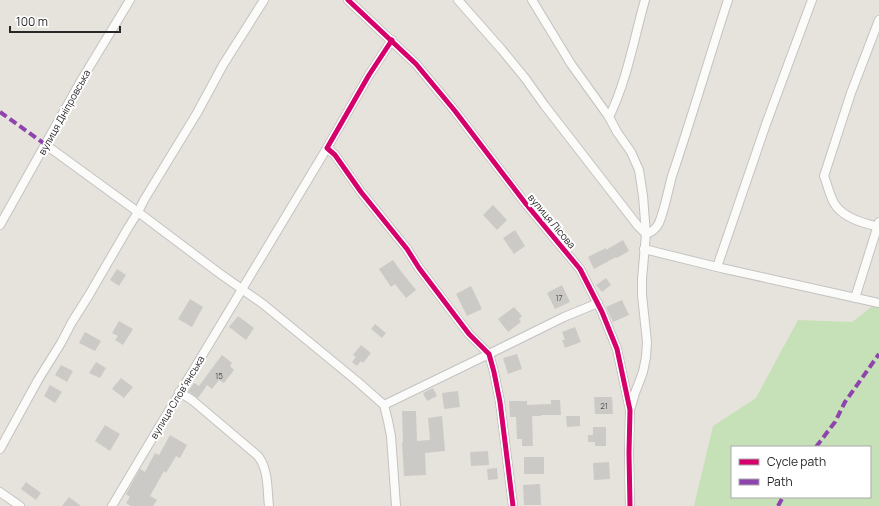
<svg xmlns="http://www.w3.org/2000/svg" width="879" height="506" viewBox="0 0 879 506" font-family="Manrope,sans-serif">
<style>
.green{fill:#c6e0b7;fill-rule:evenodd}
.building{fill:#cccac6}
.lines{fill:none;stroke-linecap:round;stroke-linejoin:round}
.minor-casing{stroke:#c4c2c2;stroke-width:10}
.minor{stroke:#fbfbfa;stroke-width:8}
.quiet{stroke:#8e44ad;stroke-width:4;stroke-dasharray:8 4;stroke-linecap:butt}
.cycleway-casing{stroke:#fff;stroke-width:8}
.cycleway{stroke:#d6006c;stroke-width:5}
.labels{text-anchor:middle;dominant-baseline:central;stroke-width:4;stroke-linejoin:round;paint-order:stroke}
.number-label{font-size:8px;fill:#525250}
.street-label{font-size:10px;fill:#272727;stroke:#fff}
</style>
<rect width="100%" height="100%" fill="#e6e3dc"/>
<path class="green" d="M879,301V506H694L713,426L756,398L798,320L852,322ZM732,447H870V497H732Z"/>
<g class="building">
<polygon points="493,205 507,220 497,230 483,215"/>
<polygon points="515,230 525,246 514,254 503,238"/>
<polygon points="623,240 629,251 617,258 616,257 594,269 588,257 606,248 606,250"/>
<polygon points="393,260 400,270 416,290 406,298 395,284 391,287 379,269"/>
<polygon points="117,269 126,275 119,286 110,280"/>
<polygon points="606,278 611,285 602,292 596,285"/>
<polygon points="562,285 570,302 555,309 547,293"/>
<polygon points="471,286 482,309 467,316 456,294"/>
<polygon points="190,299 203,307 192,327 178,319"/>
<polygon points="622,300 629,315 613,322 606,307"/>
<polygon points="514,307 522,316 519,319 521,322 508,332 498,319"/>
<polygon points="238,316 254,328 246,340 229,327"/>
<polygon points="119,321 133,329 123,345 115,340 118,336 112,333"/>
<polygon points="375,324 386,333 382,338 371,329"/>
<polygon points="575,327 581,342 565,348 562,340 565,340 562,332"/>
<polygon points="85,332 101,341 95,351 79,343"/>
<polygon points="361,345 371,353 363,363 361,361 357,366 352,362 356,357 353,355"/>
<polygon points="517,354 522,369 508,374 503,358"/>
<polygon points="222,355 232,363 230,366 234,370 224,383 219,380 212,389 207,385 198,398 188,391 194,383 199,386"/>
<polygon points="96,362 106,368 100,378 89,373"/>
<polygon points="61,365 73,371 67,382 55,375"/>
<polygon points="121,378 133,387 124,398 112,389"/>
<polygon points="50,385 62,392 55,403 44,396"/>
<polygon points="433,388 437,396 427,401 423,393"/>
<polygon points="458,391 460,407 444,409 442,393"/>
<polygon points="594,397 612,397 613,414 595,414"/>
<polygon points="551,400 560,400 561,415 541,415 541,416 532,416 533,446 522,446 522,439 517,439 516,417 510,417 509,401 527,401 527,405 551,404"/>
<polygon points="402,411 416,411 417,441 429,440 430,439 428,418 442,416 445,451 425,453 426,475 404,476 402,442 403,442"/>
<polygon points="566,416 580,416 580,426 567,427"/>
<polygon points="105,425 120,434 110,451 95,441"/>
<polygon points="593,427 606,427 606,446 595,446 595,442 588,442 588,435 593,435"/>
<polygon points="170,435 187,445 180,458 176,456 166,473 164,471 150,496 157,500 153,506 131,506 126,503 130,497 126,494 140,469 145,472 155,453 159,455"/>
<polygon points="488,451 489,465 471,466 470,452"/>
<rect x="524" y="457" width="20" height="17"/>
<polygon points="609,462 610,479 594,480 593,463"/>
<polygon points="497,468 498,479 488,480 487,469"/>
<polygon points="26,482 41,493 36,500 21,489"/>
<polygon points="540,484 541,505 524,505 523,485"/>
<polygon points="69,497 81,506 62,506"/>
</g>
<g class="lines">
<defs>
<g id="minor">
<polyline points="348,0 416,64 455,111 526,204 580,269 602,312 617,349 630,410 629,453 630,506"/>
<path d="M458,0L502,50L525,78L545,106L638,226L646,234C652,232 656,229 659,223C665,209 668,190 672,176C692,117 709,58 728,0"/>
<polyline points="532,0 571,64 609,117 617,132 631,152 639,170 643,196 646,234 642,279 642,295 647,342 646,357 643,372 635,393 631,407"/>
<path d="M879,20L851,93L824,176C828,186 830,198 836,206C846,219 864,223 879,227"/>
<polyline points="392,40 369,75 327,148 335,155 361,192 407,249 419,268 469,334 489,354 494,372 500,402 513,506"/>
<path d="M609,117C627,81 634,38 645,0"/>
<polyline points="46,145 138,212 219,273 263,304 358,382 384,405 388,421 391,436 396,506"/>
<polyline points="0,225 82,79 130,0"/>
<polyline points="644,249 721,268 879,303"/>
<polyline points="717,267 766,124 812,0"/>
<polyline points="855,298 879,222"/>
<path d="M179,392L192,400L258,456C269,470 267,490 269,506"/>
<polyline points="384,405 489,354 564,317 598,303"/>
<polyline points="0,449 38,380 61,343 72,322 89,295 128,228 138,212 144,200 197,113 223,65 264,0"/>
<polyline points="0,492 20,506"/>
<path d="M112,506C183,386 256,267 327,148"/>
</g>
</defs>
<use href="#minor" class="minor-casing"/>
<use href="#minor" class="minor"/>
<g class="quiet">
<polyline points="0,112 46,145"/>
<polyline points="816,447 835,422 845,402 879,354"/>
<polyline points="778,506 783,497"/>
</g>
<defs>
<g id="cycleway">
<polyline points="348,0 416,64 455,111 526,204 580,269 602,312 617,349 630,410 629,453 630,506"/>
<polyline points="392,40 369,75 327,148 335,155 361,192 407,249 419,268 469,334 489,354 494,372 500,402 513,506"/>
</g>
</defs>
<use href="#cycleway" class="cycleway-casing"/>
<use href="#cycleway" class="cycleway"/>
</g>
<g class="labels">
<g class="number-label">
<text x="559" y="297">17</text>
<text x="219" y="375">15</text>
<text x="604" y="405">21</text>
</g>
<g class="street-label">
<text transform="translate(64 112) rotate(-61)">вулиця Дніпровська</text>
<text transform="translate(552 221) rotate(50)">вулиця Лісова</text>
<text transform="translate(177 397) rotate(-59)">вулиця Словʼянська</text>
</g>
</g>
<rect x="731" y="446" width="140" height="52" fill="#ffffff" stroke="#a9a9a9"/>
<rect x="739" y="459" width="20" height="6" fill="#d6006c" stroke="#a9a9a9"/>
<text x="767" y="466" font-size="12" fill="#272727">Cycle path</text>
<rect x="739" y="479" width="20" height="6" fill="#8e44ad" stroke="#a9a9a9"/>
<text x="767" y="486" font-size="12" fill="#272727">Path</text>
<path d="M10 26v6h110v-6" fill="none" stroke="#272727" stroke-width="2"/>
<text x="16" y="26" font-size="12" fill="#272727" stroke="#ffffff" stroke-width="3" paint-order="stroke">100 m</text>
</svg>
